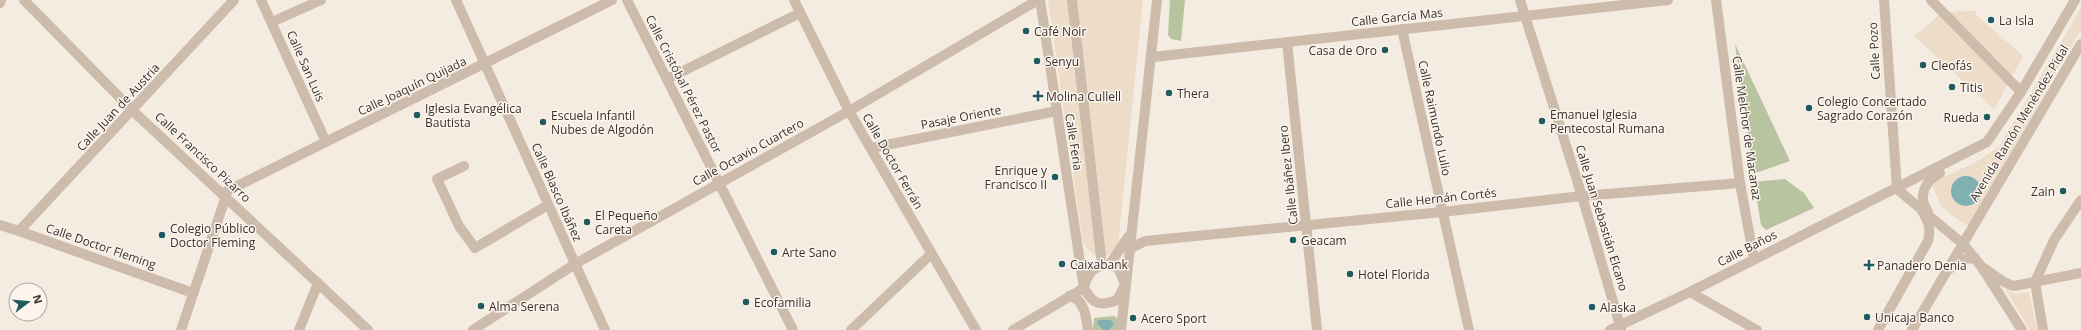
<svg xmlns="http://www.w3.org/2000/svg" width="2081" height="330" viewBox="0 0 2081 330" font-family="'Open Sans',sans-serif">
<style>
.green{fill:#b8c4a0}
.plaza{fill:#ecdcc8}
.water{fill:#7fb0b2}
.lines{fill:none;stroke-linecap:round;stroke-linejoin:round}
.pedestrian{stroke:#cdbbac;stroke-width:10}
.minor{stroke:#cdbbac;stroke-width:10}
.poi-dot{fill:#1f5a5e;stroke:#fbf5ee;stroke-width:1.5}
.labels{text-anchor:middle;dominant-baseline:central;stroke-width:3;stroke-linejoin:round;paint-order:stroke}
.street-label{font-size:12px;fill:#3b302b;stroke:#fbf5ee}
.poi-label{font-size:12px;fill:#3b302b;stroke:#fbf5ee;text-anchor:start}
</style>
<rect width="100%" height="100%" fill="#f4ebe1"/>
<g class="green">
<polygon points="1170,0 1185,0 1181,41 1171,39 1168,35"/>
<polygon points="1735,44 1790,161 1753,174"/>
<polygon points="1785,179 1804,193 1814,208 1766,230 1761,225 1754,182"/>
<polygon points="1115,316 1118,320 1117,330 1093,330 1094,318"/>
</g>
<g class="plaza">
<polygon points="1048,0 1143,0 1118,245 1111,254 1104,257 1094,255 1083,243"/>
<polygon points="2081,8 2081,29 1970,224 1966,225 1949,213 1940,205 1933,186 1936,181 1976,162 1999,147"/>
<polygon points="1976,11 1976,15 2023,56 1994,109 1914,36 1943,12"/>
<polygon points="2006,290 2018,294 2029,292 2037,330 2030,330"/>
</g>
<g class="water">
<circle cx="1966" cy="191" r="15"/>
<polygon points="1099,320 1111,320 1114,323 1109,330 1103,330 1097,323"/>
</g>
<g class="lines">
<g class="pedestrian">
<polyline points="1072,0 1101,257"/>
<polyline points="1931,0 2021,92"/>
<polyline points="667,79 800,13"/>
<polyline points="871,148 1057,111"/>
<polyline points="193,293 19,231 234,0"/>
<polyline points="299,330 318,283"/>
<polyline points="851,330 931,254"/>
</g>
<g class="minor">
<polyline points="24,0 133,111 368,330"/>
<polyline points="261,0 326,142"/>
<polyline points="456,0 605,330"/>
<polyline points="627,0 793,330"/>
<polyline points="794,0 849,111 976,330"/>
<path d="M1040,0L1084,288C1093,304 1099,307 1117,300L1125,285L1119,269L1110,264"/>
<polyline points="1520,0 1582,196 1621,329"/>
<polyline points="1716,0 1740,183 1754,259"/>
<polyline points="1884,0 1897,189"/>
<polyline points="0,3 1,0"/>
<polyline points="272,22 321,0"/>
<polyline points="1402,29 1469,330"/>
<polyline points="1287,42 1317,330"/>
<polyline points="1153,57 1668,0"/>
<polyline points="464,166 437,179 459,226 475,248 548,205"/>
<polyline points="1897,189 1963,244 1981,266 2022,330"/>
<polyline points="223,193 612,0"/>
<path d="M1928,212C1917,196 1925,181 1940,173"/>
<polyline points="0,225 19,231"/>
<polyline points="1129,249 1145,241 1442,212 1582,196 1740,183"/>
<path d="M1982,267C1994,274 2001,283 2014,286L2081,273"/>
<polyline points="1951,268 1965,259 1975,258"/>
<path d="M1084,286C1089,271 1094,266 1110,264L1128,237"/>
<polyline points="1690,292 1757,330"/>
<path d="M1069,296C1085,299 1086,317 1088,330"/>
<polyline points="181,330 226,196"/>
<polyline points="473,330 575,264 849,111 1038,0"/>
<polyline points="1013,330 1084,288"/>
<polyline points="1121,330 1157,0"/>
<polyline points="1610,330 1690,292 1987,142 2021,92 2075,0"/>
<path d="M1878,330L1928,241C1931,229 1929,222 1922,211"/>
<polyline points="1912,330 2081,44"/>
<polyline points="2043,330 2035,282 2054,240 2081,200"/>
</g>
</g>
<g class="poi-dot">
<circle cx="1991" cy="20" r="4"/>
<circle cx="1026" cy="31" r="4"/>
<circle cx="1385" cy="50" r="4"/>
<circle cx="1037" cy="61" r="4"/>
<circle cx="1923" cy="65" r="4"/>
<circle cx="1952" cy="87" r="4"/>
<circle cx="1169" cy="93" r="4"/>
<path d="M1036 90h4v4h4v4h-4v4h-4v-4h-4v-4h4z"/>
<circle cx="1809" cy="108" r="4"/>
<circle cx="417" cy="115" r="4"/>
<circle cx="1987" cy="117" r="4"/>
<circle cx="1542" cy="121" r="4"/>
<circle cx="543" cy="122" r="4"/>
<circle cx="1055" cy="177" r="4"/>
<circle cx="2063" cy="191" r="4"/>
<circle cx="587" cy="222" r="4"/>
<circle cx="162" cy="235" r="4"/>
<circle cx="1293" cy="240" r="4"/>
<circle cx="774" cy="252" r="4"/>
<circle cx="1062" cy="264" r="4"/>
<path d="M1867 259h4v4h4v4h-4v4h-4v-4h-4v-4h4z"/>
<circle cx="1350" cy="274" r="4"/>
<circle cx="746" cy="302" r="4"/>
<circle cx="481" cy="306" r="4"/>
<circle cx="1592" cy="307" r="4"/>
<circle cx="1867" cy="317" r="4"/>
<circle cx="1133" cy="318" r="4"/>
</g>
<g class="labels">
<g class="street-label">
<text transform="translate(1397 17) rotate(-6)">Calle García Mas</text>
<text transform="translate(1874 51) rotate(-93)">Calle Pozo</text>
<text transform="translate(306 66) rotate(66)">Calle San Luis</text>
<text transform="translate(684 84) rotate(63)">Calle Cristóbal Pérez Pastor</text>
<text transform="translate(412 86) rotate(-26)">Calle Joaquín Quijada</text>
<text transform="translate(118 107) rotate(-47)">Calle Juan de Austria</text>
<text transform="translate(961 117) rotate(-11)">Pasaje Oriente</text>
<text transform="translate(1435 118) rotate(78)">Calle Raimundo Lulio</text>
<text transform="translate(2019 123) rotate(-59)">Avenida Ramón Menéndez Pidal</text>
<text transform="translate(1747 128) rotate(82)">Calle Melchor de Macanaz</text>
<text transform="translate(1074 142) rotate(81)">Calle Feria</text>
<text transform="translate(748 152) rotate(-29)">Calle Octavio Cuartero</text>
<text transform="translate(203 157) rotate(43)">Calle Francisco Pizarro</text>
<text transform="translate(893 161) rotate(60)">Calle Doctor Ferrán</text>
<text transform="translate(1288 175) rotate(-96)">Calle Ibáñez Ibero</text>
<text transform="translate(557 192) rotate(66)">Calle Blasco Ibáñez</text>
<text transform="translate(1441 198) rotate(-6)">Calle Hernán Cortés</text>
<text transform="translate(1602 218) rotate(73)">Calle Juan Sebastián Elcano</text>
<text transform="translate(101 246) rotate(19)">Calle Doctor Fleming</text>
<text transform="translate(1747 248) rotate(-27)">Calle Baños</text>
</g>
<g class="poi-label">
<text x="1999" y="20">La Isla</text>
<text x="1034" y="31">Café Noir</text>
<text x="1377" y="50" text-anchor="end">Casa de Oro</text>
<text x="1045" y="61">Senyu</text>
<text x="1931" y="65">Cleofás</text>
<text x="1960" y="87">Titis</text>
<text x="1177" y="93">Thera</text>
<text x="1046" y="96">Molina Cullell</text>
<text x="1817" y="101">Colegio Concertado<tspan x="1817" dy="14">Sagrado Corazón</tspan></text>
<text x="425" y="108">Iglesia Evangélica<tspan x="425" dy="14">Bautista</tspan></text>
<text x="1550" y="114">Emanuel Iglesia<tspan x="1550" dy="14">Pentecostal Rumana</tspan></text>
<text x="551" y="115">Escuela Infantil<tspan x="551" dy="14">Nubes de Algodón</tspan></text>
<text x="1979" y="117" text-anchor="end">Rueda</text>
<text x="1047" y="170" text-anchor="end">Enrique y<tspan x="1047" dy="14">Francisco II</tspan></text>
<text x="2055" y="191" text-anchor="end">Zain</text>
<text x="595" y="215">El Pequeño<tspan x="595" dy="14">Careta</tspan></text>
<text x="170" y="228">Colegio Público<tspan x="170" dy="14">Doctor Fleming</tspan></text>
<text x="1301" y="240">Geacam</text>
<text x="782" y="252">Arte Sano</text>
<text x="1070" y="264">Caixabank</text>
<text x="1877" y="265">Panadero Denia</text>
<text x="1358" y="274">Hotel Florida</text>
<text x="754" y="302">Ecofamilia</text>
<text x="489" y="306">Alma Serena</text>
<text x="1600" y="307">Alaska</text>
<text x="1875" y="317">Unicaja Banco</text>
<text x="1141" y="318">Acero Sport</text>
</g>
</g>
<g transform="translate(28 302) rotate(74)"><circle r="19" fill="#fbf5ee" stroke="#aea6a0"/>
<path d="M0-3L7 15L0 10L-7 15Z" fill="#1f5a5e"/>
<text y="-6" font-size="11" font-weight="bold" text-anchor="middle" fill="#3b302b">N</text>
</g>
</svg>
